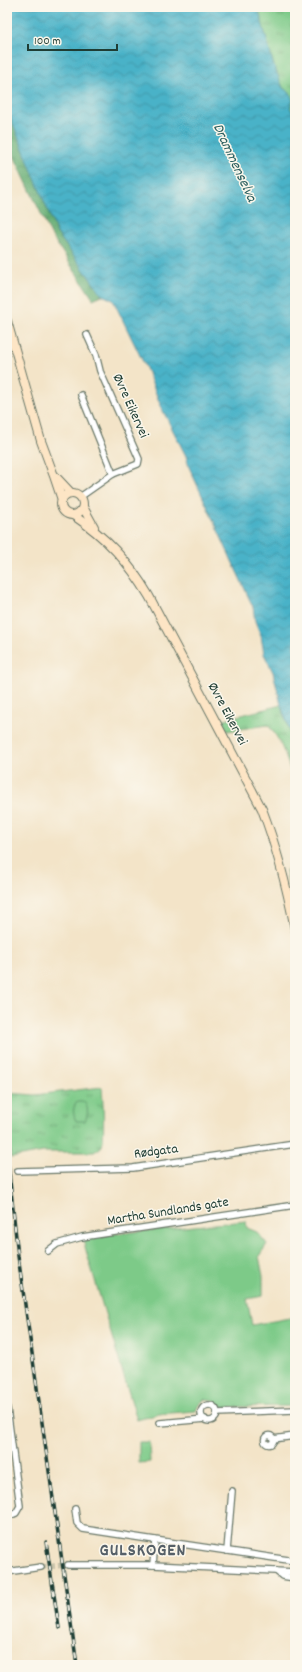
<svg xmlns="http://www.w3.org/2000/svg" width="302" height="1672" viewBox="0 0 302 1672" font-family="Dekko,sans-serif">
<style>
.forest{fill:url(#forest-crowns);stroke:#427654}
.park{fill:url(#park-tufts);stroke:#4e845e}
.pitch{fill:#7dca88;stroke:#4e845e}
.water{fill:url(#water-waves);stroke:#34787e}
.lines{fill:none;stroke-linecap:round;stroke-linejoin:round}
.street-tunnel{stroke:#c9c3aa;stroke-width:5.5;stroke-dasharray:5.5 3;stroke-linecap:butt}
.street-casing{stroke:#697768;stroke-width:8}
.secondary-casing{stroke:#697768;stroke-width:10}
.street{stroke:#fff;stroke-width:5.5}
.secondary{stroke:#fde5c5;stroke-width:8}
.rail-casing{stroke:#1f3d34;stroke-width:3.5}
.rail{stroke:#fbf7ec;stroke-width:2;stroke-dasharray:6;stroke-linecap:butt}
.labels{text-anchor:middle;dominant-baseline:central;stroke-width:3;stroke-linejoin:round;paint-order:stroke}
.street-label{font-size:14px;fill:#1f3d34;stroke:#fbf7ec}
.water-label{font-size:15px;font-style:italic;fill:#2c6060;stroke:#fbf7ec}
.district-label{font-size:18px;font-weight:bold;letter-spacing:1px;fill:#566068;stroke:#fbf7ec}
</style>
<defs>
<pattern id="forest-crowns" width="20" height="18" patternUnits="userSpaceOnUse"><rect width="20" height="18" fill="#66ae74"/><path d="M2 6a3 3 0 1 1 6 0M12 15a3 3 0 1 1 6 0" fill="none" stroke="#538f60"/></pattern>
<pattern id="park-tufts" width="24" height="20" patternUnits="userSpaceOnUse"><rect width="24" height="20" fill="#7dca88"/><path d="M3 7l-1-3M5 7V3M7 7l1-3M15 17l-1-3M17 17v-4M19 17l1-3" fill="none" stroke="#66a570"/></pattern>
<pattern id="water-waves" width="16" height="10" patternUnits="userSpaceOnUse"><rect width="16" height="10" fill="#4ab2c8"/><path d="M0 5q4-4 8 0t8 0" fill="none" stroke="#3d92a3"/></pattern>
</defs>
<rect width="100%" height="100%" fill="#fbf7ec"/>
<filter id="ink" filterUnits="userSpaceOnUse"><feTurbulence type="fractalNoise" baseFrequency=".025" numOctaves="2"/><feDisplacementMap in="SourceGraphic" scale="8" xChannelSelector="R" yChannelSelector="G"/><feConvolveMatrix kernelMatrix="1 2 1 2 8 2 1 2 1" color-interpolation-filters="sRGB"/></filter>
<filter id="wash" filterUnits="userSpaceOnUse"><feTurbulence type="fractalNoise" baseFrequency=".012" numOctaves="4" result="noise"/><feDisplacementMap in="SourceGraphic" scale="16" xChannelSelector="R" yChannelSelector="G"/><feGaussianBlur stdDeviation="0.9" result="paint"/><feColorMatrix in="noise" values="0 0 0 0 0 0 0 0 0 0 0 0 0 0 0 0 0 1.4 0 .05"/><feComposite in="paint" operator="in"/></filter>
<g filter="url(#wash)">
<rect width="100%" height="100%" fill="#f3e4c8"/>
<polygon class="forest" points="7,109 57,233 102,295 93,299 51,235 7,141"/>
<g class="park">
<polygon points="258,7 295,7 295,118 290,107 290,93 283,88 273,63"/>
<path d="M281,705L295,746V784C288,765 283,741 268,725L227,731L222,720Z"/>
<polygon points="295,868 295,900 292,900 286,870"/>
<path d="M102,1087C103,1098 105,1138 102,1146C100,1149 97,1150 94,1152H43L11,1158L7,1123V1093L35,1095Z"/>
</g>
<g class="pitch">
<path d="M77,1102H84C89,1108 88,1114 85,1121H76C73,1114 72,1108 77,1102Z"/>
<polygon points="246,1221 247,1228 257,1232 267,1244 259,1256 263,1276 263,1296 247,1299 252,1325 295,1317 295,1406 222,1407 213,1400 205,1399 198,1406 196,1411 159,1414 137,1420 82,1237"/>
<polygon points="139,1442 149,1442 150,1462 139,1463"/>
</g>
<polygon class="water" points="7,7 258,7 273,63 283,88 290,93 293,101 290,107 295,118 295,746 281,705 273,672 264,654 261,636 255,621 253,607 189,467 186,456 162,409 146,368 113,300 102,295 57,233 7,109"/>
</g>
<g filter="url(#ink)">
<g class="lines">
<polyline class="street-tunnel" points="41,1567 68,1565"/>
<defs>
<g id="street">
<polyline points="87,335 96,355 100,371 139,459 138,464 113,474"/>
<polyline points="80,497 113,474 81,395"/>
<polyline points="18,1171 133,1168 295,1144"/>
<polyline points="48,1251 57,1244 82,1237 295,1205"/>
<circle cx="209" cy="1413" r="8"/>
<polyline points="7,1408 20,1506 16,1513 7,1517"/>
<polyline points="217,1413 295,1410"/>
<polyline points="160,1423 205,1419"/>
<circle cx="269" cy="1440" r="4.5"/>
<polyline points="273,1439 295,1436"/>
<polyline points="75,1509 77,1523 83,1529 155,1540 153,1565"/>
<polyline points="155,1540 295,1561"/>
<polyline points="227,1551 232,1491"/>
<polyline points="68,1565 153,1565 295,1572"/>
<polyline points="276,1571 282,1576 295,1578"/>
<polyline points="7,1572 41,1567"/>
</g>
<g id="secondary">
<polyline points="7,321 41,441 54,476 62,500"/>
<polyline points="55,476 71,493"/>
<circle cx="72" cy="504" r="11"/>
<polyline points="83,507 94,527"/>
<path d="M73,515C106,537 129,562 149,596L262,809C277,848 287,888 295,929"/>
</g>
</defs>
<use href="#street" class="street-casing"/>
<use href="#secondary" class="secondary-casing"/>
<use href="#street" class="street"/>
<use href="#secondary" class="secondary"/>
<defs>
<g id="rail">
<polyline points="7,1153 18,1256 77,1665"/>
<polyline points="46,1542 59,1628"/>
</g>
</defs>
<use href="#rail" class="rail-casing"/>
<use href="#rail" class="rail"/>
</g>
</g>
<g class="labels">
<g class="street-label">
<text transform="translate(130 406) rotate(66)">Øvre Eikervei</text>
<text transform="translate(227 714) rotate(62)">Øvre Eikervei</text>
<text transform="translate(156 1152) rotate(-7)">Rødgata</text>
<text transform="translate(168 1212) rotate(-9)">Martha Sundlands gate</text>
</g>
<g class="water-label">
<text transform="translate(234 163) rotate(65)">Drammenselva</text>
</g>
<g class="district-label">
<text x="143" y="1551">GULSKOGEN</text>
</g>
</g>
<rect width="302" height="1672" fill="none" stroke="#fbf7ec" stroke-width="24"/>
<path d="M28 44v6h89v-6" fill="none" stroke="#1f3d34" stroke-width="2"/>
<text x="34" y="44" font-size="12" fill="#1f3d34" stroke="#fbf7ec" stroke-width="3" paint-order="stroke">100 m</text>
</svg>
